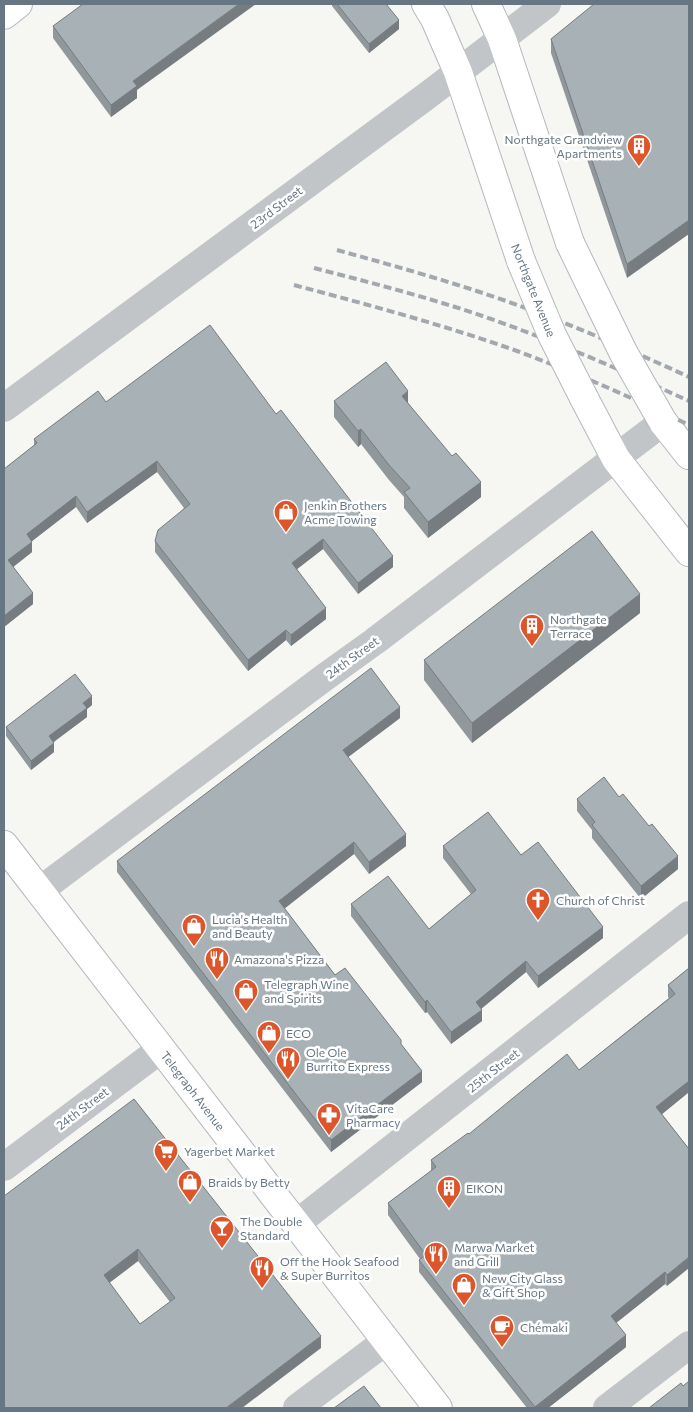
<svg xmlns="http://www.w3.org/2000/svg" width="693" height="1412" viewBox="0 0 693 1412" font-family="Commissioner,sans-serif">
<style>
.lines{fill:none;stroke-linecap:round;stroke-linejoin:round}
.secondary-casing{stroke:#b4b9bd;stroke-width:30}
.primary-casing{stroke:#b4b9bc;stroke-width:30}
.street{stroke:#c1c5c8;stroke-width:28}
.secondary{stroke:#fff;stroke-width:28}
.primary{stroke:#fff;stroke-width:28}
.rail{stroke:#a2a8ad;stroke-width:4;stroke-dasharray:8 4;stroke-linecap:butt}
.secondary-bridge-casing{stroke:#b4b9bd;stroke-width:30;stroke-linecap:butt}
.secondary-bridge{stroke:#fff;stroke-width:28}
.wall{fill:#90989c;fill-rule:evenodd}
.shaded-wall{fill:#767c7f}
.building{fill:#a8b1b5;stroke:#767c7f;fill-rule:evenodd}
.labels{text-anchor:middle;dominant-baseline:central;stroke-width:5;stroke-linejoin:round;paint-order:stroke}
.poi-label{font-size:12px;fill:#667683;stroke:#fff;text-anchor:start}
.street-label{font-size:12px;fill:#667683;stroke:#fff}
</style>
<rect width="100%" height="100%" fill="#f6f6f3"/>
<g class="lines">
<defs>
<g id="secondary">
<polyline points="426,4 435,19 458,72 521,261"/>
<polyline points="486,4 502,39 570,243"/>
<polyline points="584,398 616,459 689,552"/>
<polyline points="663,422 689,455"/>
<path id="s1" d="M4,845L438,1408"/>
</g>
<polyline id="primary" points="4,15 18,4"/>
</defs>
<use href="#secondary" class="secondary-casing"/>
<use href="#primary" class="primary-casing"/>
<g class="street">
<polyline points="4,408 428,95 547,4"/>
<polyline points="39,891 325,677 375,641 663,422"/>
<polyline points="4,1167 161,1049"/>
<polyline points="296,1224 689,915"/>
<polyline points="297,1408 386,1341"/>
<polyline points="607,1408 689,1345"/>
</g>
<use href="#secondary" class="secondary"/>
<use href="#primary" class="primary"/>
<g class="rail">
<path d="M337,250C402,268 467,286 531,310C584,330 637,353 689,377"/>
<path d="M314,268C384,286 454,304 521,330C578,351 634,376 689,401"/>
<path d="M294,285C369,305 444,325 517,351C576,373 633,398 689,425"/>
</g>
<defs>
<g id="secondary-bridge">
<polyline points="570,243 623,352 663,422"/>
<polyline points="521,261 552,335 584,398"/>
</g>
</defs>
<use href="#secondary-bridge" class="secondary-bridge-casing"/>
<use href="#secondary-bridge" class="secondary-bridge"/>
</g>
<g class="wall">
<polygon points="332,4 386,4 399,29 369,53 332,6"/>
<polygon points="689,4 627,278 551,53 551,39 617,5"/>
<polygon points="53,26 137,90 137,98 111,117 53,38"/>
<polygon points="334,401 408,403 481,497 428,538 404,508 404,497 389,480 361,444 358,447 334,417"/>
<polygon points="106,402 276,414 393,567 358,594 323,549 297,569 326,619 291,646 286,640 248,671 155,552 155,541 184,508 157,472 87,523 76,507 32,541 32,552 13,567 33,604 4,627 4,469 34,446 34,439"/>
<polygon points="640,613 472,743 424,680 424,660"/>
<polygon points="92,705 87,709 87,717 54,742 54,752 31,770 6,736 6,727"/>
<polygon points="400,718 348,757 406,846 369,874 354,854 284,908 335,975 401,1044 422,1082 331,1152 117,872 117,861"/>
<polygon points="577,799 678,869 641,899 592,838 592,830 577,811"/>
<polygon points="443,846 521,855 603,938 538,988 526,972 481,1009 482,1021 451,1044 427,1012 425,1013 351,916 351,904 429,929 471,894 443,858"/>
<polygon points="689,968 689,1092 662,1114 689,1149 667,1286 665,1284 616,1323 626,1347 548,1408 527,1408 419,1272 419,1260 420,1259 388,1215 388,1203 431,1171 431,1160 469,1134 579,1070 669,998 668,997 668,985"/>
<path d="M134,1099L321,1348L4,1408ZM138,1261L170,1302L140,1324L109,1283Z"/>
</g>
<g class="shaded-wall">
<polygon points="239,4 256,4 137,90 137,98 111,117 111,105 133,81"/>
<polygon points="399,20 399,29 369,53 369,44"/>
<polygon points="689,220 689,234 627,278 627,264"/>
<polygon points="408,391 408,407 402,396"/>
<polygon points="361,429 361,444 358,447 358,431"/>
<polygon points="157,461 157,472 87,523 87,512"/>
<polygon points="481,482 481,497 428,538 428,522"/>
<polygon points="76,496 76,507 27,545 27,534"/>
<polygon points="323,539 323,549 292,573 292,563"/>
<polygon points="32,542 32,552 8,571 8,560"/>
<polygon points="393,556 393,567 358,594 358,583"/>
<polygon points="33,593 33,604 4,627 4,616"/>
<polygon points="640,594 640,613 472,743 472,723"/>
<polygon points="326,608 326,619 291,646 291,635"/>
<polygon points="286,630 286,640 248,671 248,660"/>
<polygon points="92,696 92,705 87,709 87,717 49,745 49,736 83,703"/>
<polygon points="400,707 400,718 343,761 343,750"/>
<polygon points="54,743 54,752 31,770 31,761"/>
<polygon points="406,834 406,846 369,874 369,862"/>
<polygon points="354,842 354,854 279,913 279,901"/>
<polygon points="678,856 678,869 641,899 641,886"/>
<polygon points="603,927 603,938 538,988 538,976"/>
<polygon points="526,961 526,972 476,1013 476,1002"/>
<polygon points="427,1000 427,1012 425,1013 425,1002"/>
<polygon points="482,1010 482,1021 451,1044 451,1032"/>
<polygon points="422,1071 422,1082 331,1152 331,1140"/>
<polygon points="689,1081 689,1092 656,1119 656,1107"/>
<polygon points="138,1249 138,1261 104,1287 104,1275"/>
<polygon points="689,1257 689,1268 667,1286 667,1275"/>
<polygon points="665,1272 665,1284 611,1327 611,1316"/>
<polygon points="626,1335 626,1347 548,1408 535,1408 535,1407"/>
<polygon points="321,1336 321,1348 242,1408 226,1408"/>
</g>
<g class="building">
<polygon points="83,4 239,4 133,81 137,86 111,105 53,26"/>
<polygon points="337,4 386,4 399,20 369,44"/>
<polygon points="594,4 616,4 617,5 618,4 689,4 689,220 627,264 551,39"/>
<polygon points="210,325 276,414 281,410 393,556 358,583 323,539 292,563 326,608 291,635 286,630 248,660 155,541 158,530 190,504 157,461 87,512 76,496 27,534 32,542 8,560 33,593 4,616 4,469 37,443 34,439 98,391 106,402"/>
<polygon points="386,362 408,391 402,396 452,456 456,453 481,482 428,522 404,492 410,488 389,465 361,429 358,431 334,401"/>
<polygon points="592,531 640,594 472,723 424,660"/>
<polygon points="371,668 400,707 343,750 406,834 369,862 354,842 279,901 335,975 345,968 401,1040 401,1044 422,1071 331,1140 117,861"/>
<polygon points="75,674 92,696 83,703 87,708 49,736 54,743 31,761 6,727"/>
<polygon points="604,777 619,797 623,794 649,826 652,824 678,856 641,886 592,825 595,822 577,799"/>
<polygon points="488,812 521,855 538,842 603,927 538,976 526,961 476,1002 482,1010 451,1032 427,1000 425,1002 351,904 388,876 429,929 476,890 443,846"/>
<polygon points="689,968 689,1081 656,1107 689,1149 689,1257 667,1275 665,1272 611,1316 626,1335 535,1407 419,1260 426,1255 388,1203 436,1167 431,1160 468,1133 469,1134 567,1054 579,1070 675,994 668,985"/>
<path d="M134,1099L321,1336L226,1408H4V1196ZM138,1249L175,1298L140,1324L104,1275Z"/>
<polygon points="689,1381 689,1408 649,1408 681,1383 683,1386"/>
<polygon points="364,1386 381,1408 334,1408"/>
</g>
<defs>
<symbol id="building-pin" viewBox="-11 -11 22 30"><path d="M0 17L-7.5 6A9.5 9.5 0 1 1 7.5 6Z" fill="#dd562b" stroke="#fff"/><path d="M-4-6H4V6H1V3H-1V6H-4ZM-2.5-4.3h1.7v1.8h-1.7ZM.8-4.3h1.7v1.8H.8ZM-2.5-1h1.7V.8h-1.7ZM.8-1h1.7V.8H.8Z" fill="#fff"/></symbol>
<symbol id="shop-pin" viewBox="-11 -11 22 30"><path d="M0 17L-7.5 6A9.5 9.5 0 1 1 7.5 6Z" fill="#dd562b" stroke="#fff"/><path d="M-5-2.5h2.3a2.7 3.5 0 0 1 5.4 0H5L5.5 6h-11ZM-1.5-2.5h3a1.5 2.3 0 0 0-3 0Z" fill="#fff"/></symbol>
<symbol id="church-pin" viewBox="-11 -11 22 30"><path d="M0 17L-7.5 6A9.5 9.5 0 1 1 7.5 6Z" fill="#dd562b" stroke="#fff"/><path d="M-1.2-6h2.4v3.5h3.3v2.4h-3.3V6h-2.4V-.1h-3.3v-2.4h3.3Z" fill="#fff"/></symbol>
<symbol id="restaurant-pin" viewBox="-11 -11 22 30"><path d="M0 17L-7.5 6A9.5 9.5 0 1 1 7.5 6Z" fill="#dd562b" stroke="#fff"/><path d="M-5-6h1v4h1v-4h1v4h1v-4h1v5L-1.5 .5V6h-2V.5L-5-1ZM5-6V6H3V1.5H1.5Q1.5-4 5-6Z" fill="#fff"/></symbol>
<symbol id="pharmacy-pin" viewBox="-11 -11 22 30"><path d="M0 17L-7.5 6A9.5 9.5 0 1 1 7.5 6Z" fill="#dd562b" stroke="#fff"/><path d="M-2-6h4v4h4v4h-4v4h-4v-4h-4v-4h4Z" fill="#fff"/></symbol>
<symbol id="supermarket-pin" viewBox="-11 -11 22 30"><path d="M0 17L-7.5 6A9.5 9.5 0 1 1 7.5 6Z" fill="#dd562b" stroke="#fff"/><path d="M-6-5.5h2.5l.6 2H6L4.5 2H-2.5L-4.4-4H-6ZM-1.5 3.2a1.3 1.3 0 1 0 .1 0ZM3 3.2a1.3 1.3 0 1 0 .1 0Z" fill="#fff"/></symbol>
<symbol id="bar-pin" viewBox="-11 -11 22 30"><path d="M0 17L-7.5 6A9.5 9.5 0 1 1 7.5 6Z" fill="#dd562b" stroke="#fff"/><path d="M-6-5H6L.8 .8V4.5H3.5V6h-7V4.5H-.8V.8Z" fill="#fff"/></symbol>
<symbol id="cafe-pin" viewBox="-11 -11 22 30"><path d="M0 17L-7.5 6A9.5 9.5 0 1 1 7.5 6Z" fill="#dd562b" stroke="#fff"/><path d="M-5.5-4.5H6V0H3Q3 3.5 0 3.5H-2.5Q-5.5 3.5-5.5 0ZM3-3.2v2h1.7v-2ZM-6 4.5H4V6H-6Z" fill="#fff"/></symbol>
</defs>
<g fill-rule="evenodd">
<use href="#building-pin" x="625" y="132" width="28" height="38"/>
<use href="#shop-pin" x="272" y="498" width="28" height="38"/>
<use href="#building-pin" x="518" y="612" width="28" height="38"/>
<use href="#church-pin" x="524" y="886" width="28" height="38"/>
<use href="#shop-pin" x="180" y="912" width="28" height="38"/>
<use href="#restaurant-pin" x="203" y="945" width="28" height="38"/>
<use href="#shop-pin" x="232" y="977" width="28" height="38"/>
<use href="#shop-pin" x="255" y="1019" width="28" height="38"/>
<use href="#restaurant-pin" x="274" y="1045" width="28" height="38"/>
<use href="#pharmacy-pin" x="315" y="1101" width="28" height="38"/>
<use href="#supermarket-pin" x="152" y="1137" width="28" height="38"/>
<use href="#shop-pin" x="176" y="1168" width="28" height="38"/>
<use href="#building-pin" x="435" y="1174" width="28" height="38"/>
<use href="#bar-pin" x="208" y="1214" width="28" height="38"/>
<use href="#restaurant-pin" x="422" y="1240" width="28" height="38"/>
<use href="#restaurant-pin" x="248" y="1254" width="28" height="38"/>
<use href="#shop-pin" x="450" y="1271" width="28" height="38"/>
<use href="#cafe-pin" x="488" y="1313" width="28" height="38"/>
</g>
<g class="labels">
<g class="poi-label">
<text x="622" y="139" text-anchor="end">Northgate Grandview<tspan x="622" dy="14">Apartments</tspan></text>
<text x="304" y="505">Jenkin Brothers<tspan x="304" dy="14">Acme Towing</tspan></text>
<text x="550" y="619">Northgate<tspan x="550" dy="14">Terrace</tspan></text>
<text x="556" y="900">Church of Christ</text>
<text x="212" y="919">Lucia's Health<tspan x="212" dy="14">and Beauty</tspan></text>
<text x="234" y="959">Amazona's Pizza</text>
<text x="264" y="984">Telegraph Wine<tspan x="264" dy="14">and Spirits</tspan></text>
<text x="286" y="1033">ECO</text>
<text x="306" y="1052">Ole Ole<tspan x="306" dy="14">Burrito Express</tspan></text>
<text x="346" y="1108">VitaCare<tspan x="346" dy="14">Pharmacy</tspan></text>
<text x="184" y="1151">Yagerbet Market</text>
<text x="208" y="1182">Braids by Betty</text>
<text x="466" y="1188">EIKON</text>
<text x="240" y="1221">The Double<tspan x="240" dy="14">Standard</tspan></text>
<text x="454" y="1247">Marwa Market<tspan x="454" dy="14">and Grill</tspan></text>
<text x="280" y="1261">Off the Hook Seafood<tspan x="280" dy="14">&amp; Super Burritos</tspan></text>
<text x="482" y="1278">New City Glass<tspan x="482" dy="14">&amp; Gift Shop</tspan></text>
<text x="520" y="1327">Chémaki</text>
</g>
<g class="street-label">
<text transform="translate(276 207) rotate(-37)">23rd Street</text>
<text transform="translate(534 290) rotate(68)">Northgate Avenue</text>
<text transform="translate(352 657) rotate(-36)">24th Street</text>
<text transform="translate(493 1070) rotate(-38)">25th Street</text>
<text stroke="none"><textPath href="#s1" startOffset="310">Telegraph Avenue</textPath></text>
<text transform="translate(82 1108) rotate(-37)">24th Street</text>
</g>
</g>
<rect width="693" height="1412" fill="none" stroke="#667683" stroke-width="10"/>
</svg>
